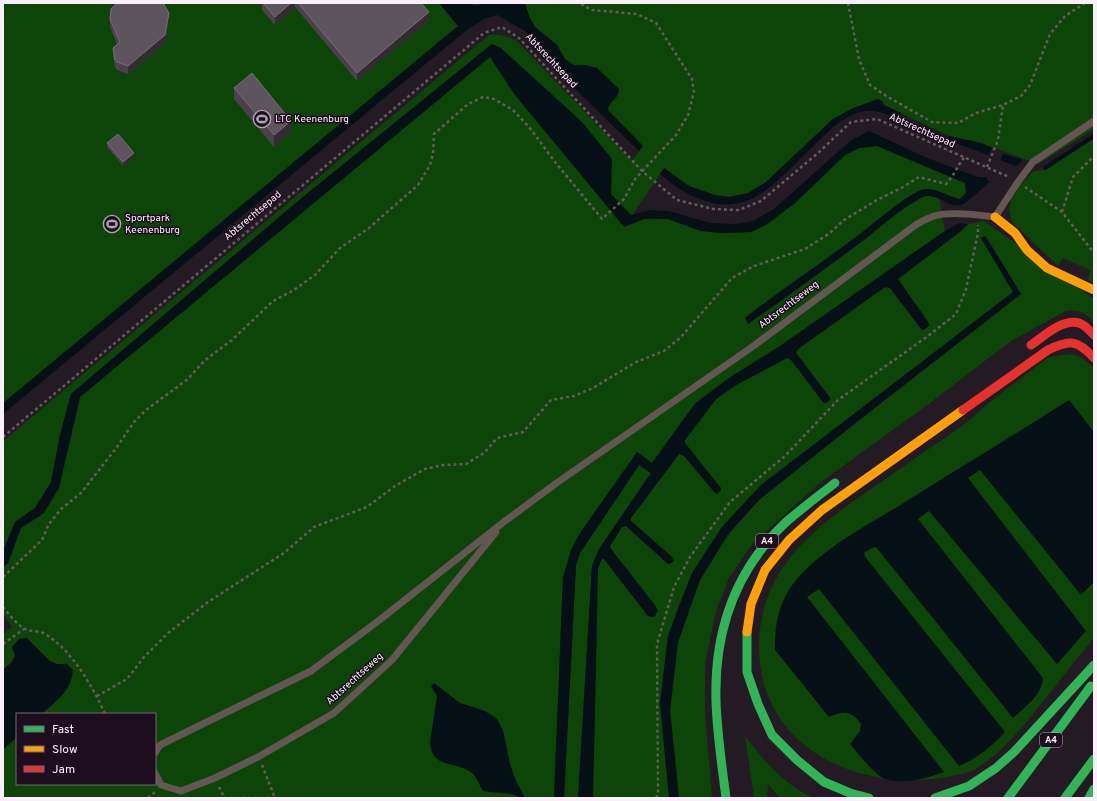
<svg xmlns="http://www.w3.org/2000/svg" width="1097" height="801" viewBox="0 0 1097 801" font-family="Overpass,sans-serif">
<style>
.green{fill:#0c4507;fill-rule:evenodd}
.water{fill:#041015}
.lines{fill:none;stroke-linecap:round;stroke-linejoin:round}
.stream{stroke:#041015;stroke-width:4}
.path{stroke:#655b5d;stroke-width:2.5;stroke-dasharray:3 3;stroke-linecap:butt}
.lane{stroke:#635653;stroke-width:7}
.fast{stroke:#30b455;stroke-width:9}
.slow{stroke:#ff9f0a;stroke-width:9}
.jam{stroke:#e5322d;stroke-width:9}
.wall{fill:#4b4149}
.shaded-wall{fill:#342a32}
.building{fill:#5e545d;stroke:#776c76}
.labels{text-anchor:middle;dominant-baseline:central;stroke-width:3;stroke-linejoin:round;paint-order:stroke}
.shield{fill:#1e0d1e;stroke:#b9abb9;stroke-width:1}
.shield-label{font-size:9px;font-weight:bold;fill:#fceffc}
.street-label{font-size:10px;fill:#fceffc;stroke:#1e0d1e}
.poi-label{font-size:10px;fill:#fceffc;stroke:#1e0d1e;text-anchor:start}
</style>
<rect width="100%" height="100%" fill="#241a24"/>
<g class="green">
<polygon points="3,3 439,3 458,26 3,410"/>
<path d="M525,3H1094V129L1038,164L981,143L949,136L884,105L882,101L878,99L833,119L766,182L748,193L729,197L715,195L689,186L664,168L625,226L644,219H668L701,231L722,233L751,232L794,204L845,155L859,148L877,146L965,183L966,193L960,199L938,192L945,231L780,346L729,378L695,403L652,463L637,452L563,577L554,798H3V634L12,627L3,614V567L8,563L21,528L44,513L68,450L80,397L490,56L515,95L603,200L492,44L298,201L71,394L60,435L51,482L35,508L15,522L3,551V441L489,35C500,34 507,36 517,41L632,161L643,146L608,110V106L618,95L610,81L597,68L585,65H574L565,59L557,45L535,27L529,16ZM17,714H155V784H17Z"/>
<polygon points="1094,137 1094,283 1088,280 1090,270 1063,258 1058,266 1012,222 1009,211 1011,200 1022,183 1033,172 1047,169"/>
<path d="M984,221L1094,299V323C1085,312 1080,310 1066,311L1011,341L926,406L821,482L753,543L729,578L716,612L705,663V713L712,798H679L670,710L678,642L700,580L729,534L759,500L858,421L1021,294L986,236L981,238L1014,292L761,485L722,527L692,573L680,602L668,636L660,703L669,798H593L598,568L602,558L604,559L648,616L611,549L610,546L622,527L626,526L667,563L672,557L631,521V518L679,454H681L684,456L721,490L720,488L685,444V440L716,399L736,385L787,358L791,359L823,402L826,403L830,400V397L796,353L798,349L885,287L890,288L922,330H924L898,279L961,231L968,224Z"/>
<path d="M1072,354L1080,357L1094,367C1094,437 1094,507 1094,578C1094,589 1096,630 1093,638C1090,644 1083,651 1078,657C1066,672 1054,689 1041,704C1022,728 1000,755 972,771C875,801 758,756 759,645C759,617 768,589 784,566C812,525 864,495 904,466C926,450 951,435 973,417C980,411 987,404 995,398C1006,389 1018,381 1029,372C1035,368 1042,361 1048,358C1055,355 1065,355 1072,354Z"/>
<polygon points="639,465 651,473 599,549 592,566 578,798 564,798 576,565 580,553"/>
<path d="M745,736C763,760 785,785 813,798H780L768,784L767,798H754Z"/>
</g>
<g class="water">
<path d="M439,3H466L476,6L485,3H525L529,16L535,27L557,45L565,59L574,65H585L597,68L619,89C618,101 609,100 608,110L643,146L639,151L574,88L551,64L525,31L497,15L484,19L463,33L3,414V403L458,26Z"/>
<path d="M492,44L501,48L582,122L612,159L611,194L631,215L650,210L669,211L710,223L736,224L753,221L774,209L850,141L869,131L925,157L972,175L979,177H986L989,182C983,188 968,203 961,205C946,208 936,190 921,198C900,209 882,226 864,240C826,268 787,297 748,324L745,318L751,313C787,286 824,261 860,234C872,225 912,190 925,189C938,188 948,197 960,199L966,193L965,183L877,146L859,148L845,155L794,204L766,225L751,232L722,233L701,231L668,219H644L624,227L515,95L490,57L80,397L59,488L44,513L21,528L8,563L3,567V551L15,522L35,508L51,482L60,435L71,394L298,201Z"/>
<path d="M878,99L882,101L884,105L901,113L899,118C868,107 860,107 833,127C819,140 805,154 791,168C779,179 768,191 753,198C720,215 684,195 660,174L664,168L689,186L715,195L729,197L748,193L766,182L833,119L853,108Z"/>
<polygon points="949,136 981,143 992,148 988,155 947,140"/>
<polygon points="1003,154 1021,159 1022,160 1017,166 1015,166 1000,160"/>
<polygon points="959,223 968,224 961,231 898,279 929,323 930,325 924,330 922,330 890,288 885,287 798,349 796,353 830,398 830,400 825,403 823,402 791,360 787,358 736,385 716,399 685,440 685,443 721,488 721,490 717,494 715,493 684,456 679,454 631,518 631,521 672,557 674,561 669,564 667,563 626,526 622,527 610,546 611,549 655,605 658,611 655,616 652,617 648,616 604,559 602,559 598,568 593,798 578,798 592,566 599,549 651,473 639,465 580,553 576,565 564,798 554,798 563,577 571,550 580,533 637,452 652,463 695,404 729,378 780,346 942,233"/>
<polygon points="985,236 1021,294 858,421 759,500 728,534 700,580 678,642 670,710 679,798 669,798 660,703 668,636 692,573 722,527 761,485 1013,292 981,238"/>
<path d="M1069,400L1094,432V582L1081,595L980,470L968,478L1086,631L1057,664L929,511L918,519L1043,678C1042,695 1025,707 1013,718L876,547L872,548L864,553L866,558L1005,732C991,747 978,758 959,766L819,589L807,597L944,772C924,779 892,789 875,772C866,764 858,753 850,744L860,731L861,724C851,710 843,711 829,717L775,650C774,625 780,598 797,579C825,547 866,526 902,504C958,469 1014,435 1069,400Z"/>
<path d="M27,638L50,661L57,664H67L73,670C71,692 57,700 42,714H17V737L3,750V669L11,663L15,656L12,647L19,639Z"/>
<path d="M434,683L460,703L485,711L497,719L503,730L510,764L516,781L525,798C519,798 515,794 510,794C501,792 492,793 483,791C480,786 476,776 472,773C455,760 432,770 430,742L437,696L431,686Z"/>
</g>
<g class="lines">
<polyline class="stream" points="1045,168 1094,136"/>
<g class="path">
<polyline points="848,3 859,59 870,85 888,97 932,122 958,123 976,113 1003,105"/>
<polyline points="987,167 998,140 1003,105 1021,96 1030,85 1050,34 1065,16 1085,3"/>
<polyline points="1025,187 1062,212 1094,253"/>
<polyline points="1062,212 1073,177 1094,156"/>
<polyline points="3,437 484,33 502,27 519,38 642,171 677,200 713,209 739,210 761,201 818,153 851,122 877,119 1009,177"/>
<polyline points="3,577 42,540 49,524 61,509 81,493 117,447 134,422 146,410 188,379 204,361 232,340 273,301 294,290 315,275 340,248 369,228 418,185 430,165 433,154 434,134 468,104 483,97 494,99 513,110 529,127 555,162 602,219 624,199 635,179 676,135 688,115 694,92 692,79 656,23 637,14 592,10 579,3"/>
<path d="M3,607C8,613 18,626 25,629C31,632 39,630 45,634C72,650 93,687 105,714"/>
<polyline points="3,644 24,629"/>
<path d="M97,696L127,679L144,657L168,633L208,602L284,553L314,527L367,507L395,486L425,469L443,465L466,464L484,453L497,438L523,432L551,400L574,396L593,388L636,362L664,351L681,337L732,278L754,266L805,249L830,233L844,220L877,200L903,187L919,177L946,184C954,176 957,166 964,158"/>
<polyline points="262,765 275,798"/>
<polyline points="219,787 224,797"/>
<polyline points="148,798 155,792"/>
<polyline points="224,798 275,798"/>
<polyline points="656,798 658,794 657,644 674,587 690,557 730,502 785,456 838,400 928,336 956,314 966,289 978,233 978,225"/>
</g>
<g class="lane">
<path d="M155,753L160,745L311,671L377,622L505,521L558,482L752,347L917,224C922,221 928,218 934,216C948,211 980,215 995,217L1018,182L1033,162L1094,121"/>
<polyline points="155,773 161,785 181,791 215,778 258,757 334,713 392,660 496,532"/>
</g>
<g class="fast">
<polyline points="747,632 747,672 758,704 772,735 797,760 824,782 850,793 869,798"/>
<path d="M726,798C722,766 717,734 716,701C714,632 735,571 785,523C801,509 818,496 835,483"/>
<polyline points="935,798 969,786 996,768 1014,752 1094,665"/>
<polyline points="1008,798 1091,686"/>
<polyline points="1065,798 1094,759"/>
<polyline points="1089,798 1094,789"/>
</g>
<g class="slow">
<polyline points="995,217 1015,233 1027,250 1047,268 1094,290"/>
<polyline points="747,632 751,604 765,570 789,540 822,510 963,410"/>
</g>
<g class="jam">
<path d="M1031,345C1044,336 1063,318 1079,323C1085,325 1090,331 1094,335"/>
<path d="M963,410L1048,350C1069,339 1078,340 1094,358"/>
</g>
</g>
<g class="wall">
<polygon points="262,3 421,3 429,20 357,81 295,7 275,25 262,10"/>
<polygon points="110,19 169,21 165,43 128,74 117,70 115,67 113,56 113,48 117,44 110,27"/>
<polygon points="234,88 291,132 274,147 234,99"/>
<polygon points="107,143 134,157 123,166 107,147"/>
</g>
<g class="shaded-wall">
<polygon points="291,3 295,3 295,7 275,25 275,17"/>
<polygon points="429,12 429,20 357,81 357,73"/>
<polygon points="169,13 169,21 165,43 128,74 128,66"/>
<polygon points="291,121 291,132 274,147 274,135"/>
<polygon points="134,153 134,157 123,166 123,162"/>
</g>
<g class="building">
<polygon points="117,3 163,3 169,13 165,35 128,66 117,62 115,60 113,48 120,42 110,19 111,9"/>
<polygon points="263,3 291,3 275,17"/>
<polygon points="298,3 421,3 429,12 357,73"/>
<polygon points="252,73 291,121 274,135 234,88"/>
<polygon points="118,134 134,153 123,162 107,143"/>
</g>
<defs>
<symbol id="stadium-ring" viewBox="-11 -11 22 22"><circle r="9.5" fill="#1e0d1e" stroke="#b0a4b0" stroke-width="1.5"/><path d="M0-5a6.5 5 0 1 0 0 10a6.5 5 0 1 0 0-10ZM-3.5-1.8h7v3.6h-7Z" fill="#b0a4b0"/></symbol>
</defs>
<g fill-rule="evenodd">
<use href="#stadium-ring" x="252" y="109" width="20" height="20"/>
<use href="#stadium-ring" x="102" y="214" width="20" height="20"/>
</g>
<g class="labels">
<g class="shield">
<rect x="756" y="534" width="22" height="14" rx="3"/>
<rect x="1040" y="733" width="22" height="14" rx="3"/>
</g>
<g class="shield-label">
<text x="767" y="541">A4</text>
<text x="1051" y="740">A4</text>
</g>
<g class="street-label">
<text transform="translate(551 61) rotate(47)">Abtsrechtsepad</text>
<text transform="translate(922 131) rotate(24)">Abtsrechtsepad</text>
<text transform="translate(253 216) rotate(-40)">Abtsrechtsepad</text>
<text transform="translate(789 305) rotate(-37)">Abtsrechtseweg</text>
<text transform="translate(355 679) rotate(-42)">Abtsrechtseweg</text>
</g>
<g class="poi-label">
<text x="275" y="119">LTC Keenenburg</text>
<text x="125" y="218">Sportpark<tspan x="125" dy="12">Keenenburg</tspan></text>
</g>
</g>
<rect width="1097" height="801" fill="none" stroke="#fceffc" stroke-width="8"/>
<rect x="16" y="713" width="140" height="72" fill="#1e0d1e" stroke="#776777"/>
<rect x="24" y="726" width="20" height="6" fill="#30b455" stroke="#776777"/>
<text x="52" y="733" font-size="12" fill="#fceffc">Fast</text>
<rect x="24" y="746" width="20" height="6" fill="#ff9f0a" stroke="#776777"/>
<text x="52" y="753" font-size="12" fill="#fceffc">Slow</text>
<rect x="24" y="766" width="20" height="6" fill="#e5322d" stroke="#776777"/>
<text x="52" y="773" font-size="12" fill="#fceffc">Jam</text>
</svg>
